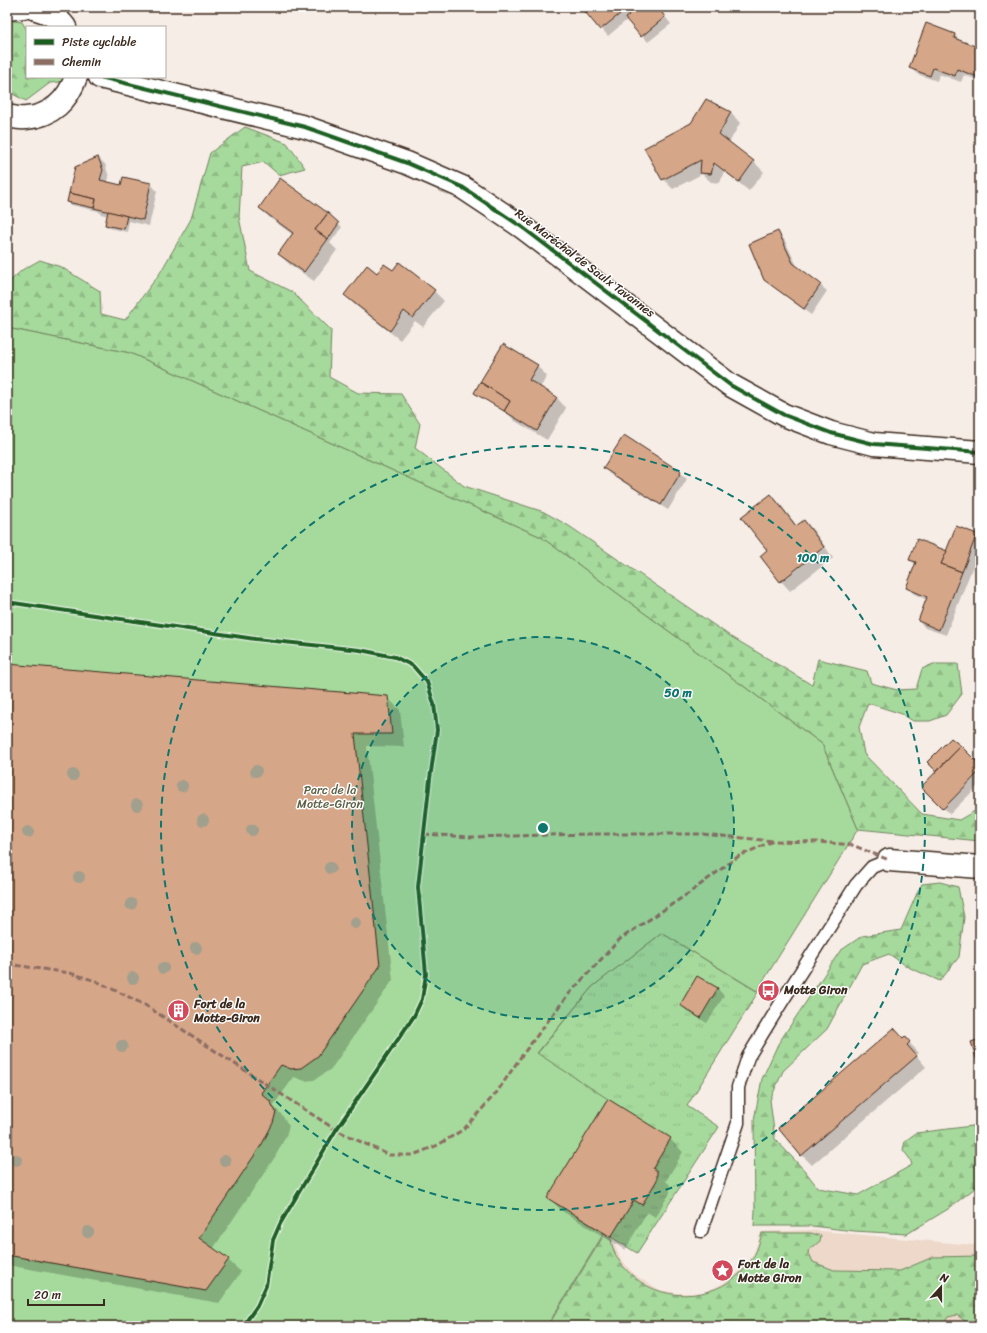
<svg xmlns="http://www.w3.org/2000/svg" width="987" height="1333" viewBox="0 0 987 1333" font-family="Sriracha,sans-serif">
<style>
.built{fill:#edd8ca}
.grass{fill:url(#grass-tufts);stroke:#70825d}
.forest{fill:url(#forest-firs);stroke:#70825d}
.green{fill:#a6da9c;stroke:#70825d}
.shadow{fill:#0003}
.building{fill:#d6a688;stroke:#3b2a1e}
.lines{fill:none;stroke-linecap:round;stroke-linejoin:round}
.service-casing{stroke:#3b2a1e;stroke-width:15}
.minor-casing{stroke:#3b2a1e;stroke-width:25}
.service{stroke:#fff;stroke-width:12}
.minor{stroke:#fff;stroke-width:22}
.quiet{stroke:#8d6e63;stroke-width:3;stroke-dasharray:6 3;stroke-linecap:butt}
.cycleway-casing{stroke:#fff;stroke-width:6}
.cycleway{stroke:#1b5e20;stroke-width:4}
.tree{fill:#a19f8d}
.ring{fill:none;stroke:#0f766e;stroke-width:2;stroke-dasharray:7 5}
.labels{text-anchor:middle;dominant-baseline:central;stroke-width:3;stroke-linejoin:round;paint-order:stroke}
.street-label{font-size:12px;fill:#3b2a1e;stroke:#fff}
.park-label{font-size:12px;fill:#5b5f44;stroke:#fff}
.poi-label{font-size:12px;font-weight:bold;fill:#3b2a1e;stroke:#fff;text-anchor:start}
.centre{fill:#0f766e;stroke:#fff;stroke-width:2}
.ring-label{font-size:12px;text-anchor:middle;font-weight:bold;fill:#0f766e;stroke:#fff;stroke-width:3;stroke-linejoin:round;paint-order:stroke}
</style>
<defs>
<pattern id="grass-tufts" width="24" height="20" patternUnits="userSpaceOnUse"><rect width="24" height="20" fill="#a6da9c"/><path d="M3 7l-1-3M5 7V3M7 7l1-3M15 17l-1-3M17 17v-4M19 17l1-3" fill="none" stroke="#90bb86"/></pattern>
<pattern id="forest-firs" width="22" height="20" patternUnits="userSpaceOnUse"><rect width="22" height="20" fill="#a6da9c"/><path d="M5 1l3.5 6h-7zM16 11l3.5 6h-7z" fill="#90bb86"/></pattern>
</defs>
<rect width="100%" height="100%" fill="#f7ede7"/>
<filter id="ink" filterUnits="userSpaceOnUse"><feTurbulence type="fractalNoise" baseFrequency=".025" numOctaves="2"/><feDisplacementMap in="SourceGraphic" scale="8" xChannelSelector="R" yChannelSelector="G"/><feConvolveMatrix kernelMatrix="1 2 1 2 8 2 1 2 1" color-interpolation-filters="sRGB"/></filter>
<g filter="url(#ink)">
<polygon class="built" points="810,1230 973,1245 980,1241 980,1326 547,1326 604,1233 611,1237 620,1257 629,1269 638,1277 660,1290 677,1293 690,1293 704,1292 718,1286 732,1278 746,1265 754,1253 761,1232"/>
<polygon class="grass" points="662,933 758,992 687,1106 719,1127 637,1253 547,1198 537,1054 592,987"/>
<g class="forest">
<polygon points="7,20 22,22 27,30 27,77 71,77 71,79 60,82 50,83 26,101 7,91"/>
<polygon points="245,127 287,143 305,168 279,175 264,162 242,167 239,217 250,271 292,292 331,330 329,377 358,393 401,394 420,424 415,448 464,486 544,512 569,526 730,636 812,685 818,659 867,671 871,683 897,690 916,689 922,669 933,664 958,664 962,694 946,715 930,721 913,721 902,714 868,703 859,727 864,754 922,814 959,820 980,808 980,841 858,829 822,744 541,537 130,353 7,328 7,284 22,270 40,260 61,267 100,291 101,314 125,320 160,273 191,219 210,153"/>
<polygon points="940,882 958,887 964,917 959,957 940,981 908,967 889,954 862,964 827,1029 783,1071 770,1100 775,1139 805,1171 818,1188 858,1195 912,1165 910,1159 903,1150 905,1141 916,1133 980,1125 980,1187 975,1188 948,1209 907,1234 854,1231 812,1226 754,1226 755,1211 754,1120 762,1079 778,1044 840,951 862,936 901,930 918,891 922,884"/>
<path d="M762,1233H811L821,1236L820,1241L808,1251L813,1262L834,1270L900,1271L933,1257L980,1256V1320L969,1324L957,1315L948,1317L942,1326H933L929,1319L922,1322L919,1326L886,1325V1326H548L604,1235L611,1239C613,1255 622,1267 634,1277C667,1305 720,1299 747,1266C755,1257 759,1245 762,1233Z"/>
</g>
<polygon class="green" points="7,328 130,353 541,537 822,744 858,829 757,991 662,933 592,987 537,1053 608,1099 548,1198 604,1233 547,1326 7,1326"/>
<g class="shadow">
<polygon points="583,7 657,7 671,24 648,42 628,19 608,36"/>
<polygon points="926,24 955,35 961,42 980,49 980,81 964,75 961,82 939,74 937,81 917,74 910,67"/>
<polygon points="706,100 731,113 740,123 729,143 754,162 764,172 749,191 724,171 720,183 711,182 702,174 673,189 663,179 691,123"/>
<polygon points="98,158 105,164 109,177 107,183 122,186 151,184 157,191 149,226 129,221 127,232 109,228 106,225 108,216 101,214 98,211 71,205 68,202"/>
<polygon points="260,208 327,214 342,227 330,243 337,250 314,281 289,264 279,254 293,235 270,218"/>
<polygon points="7,215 10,217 7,225"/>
<polygon points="778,232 784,239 798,268 820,285 827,291 811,315 772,286 765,279"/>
<polygon points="393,271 434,291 444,301 423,327 415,321 400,340 355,305 345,295 377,275"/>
<polygon points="537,366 547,376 540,388 557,398 566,408 547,440 515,421 508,414 475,392"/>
<polygon points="604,467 680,473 687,479 668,510 610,474"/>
<polygon points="771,495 781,505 797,526 804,521 814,531 833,558 790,591 781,581 769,551"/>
<polygon points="976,535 980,539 980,548 946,635 925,628 919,621 927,600 914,594 907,588 916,565 910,559 947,552"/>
<polygon points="7,665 387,697 400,710 404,747 367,746 393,980 331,1069 314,1080 305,1081 294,1077 273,1106 282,1115 289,1126 286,1136 275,1157 213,1249 228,1260 241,1272 219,1303 7,1265"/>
<polygon points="960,747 980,766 980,784 950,814 922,787 938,771 929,762"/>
<polygon points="698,977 718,989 724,996 707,1023 688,1012 681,1005"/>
<polygon points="905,1038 919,1053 916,1055 926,1067 812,1165 802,1155"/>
<polygon points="670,1139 683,1152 666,1181 670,1185 670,1193 655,1217 647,1212 625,1250 562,1211 549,1198"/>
</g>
<g class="building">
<polygon points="581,7 658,7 665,17 641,37 625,18 629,15 625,10 600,30"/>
<polygon points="926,23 955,34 954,38 980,48 980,78 957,69 955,76 933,68 930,76 909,68"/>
<polygon points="706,99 731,112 719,134 754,161 739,182 714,163 711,174 700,173 701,160 662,180 644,148 691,123"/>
<polygon points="98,157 103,170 100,180 121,185 123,177 151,183 143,220 94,208 96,199 69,193 75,167"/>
<polygon points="280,178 328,213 315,230 328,239 304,272 278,254 293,233 259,208"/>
<polygon points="69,193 96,199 94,208 67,202"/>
<polygon points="108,211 127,216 124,229 105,225"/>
<polygon points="328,213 339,223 328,239 315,230"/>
<polygon points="778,231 793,263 821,284 804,309 764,280 749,244"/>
<polygon points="399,262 435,290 413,318 404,311 390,331 344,295 367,265 377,273 384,264 393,270"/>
<polygon points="503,344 538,365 529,380 557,397 537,431 504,411 510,401 480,382"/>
<polygon points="480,382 510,401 504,411 474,393"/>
<polygon points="624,435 681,472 661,505 603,468"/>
<polygon points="771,494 796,526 804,520 824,547 780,582 760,556 767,550 741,517"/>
<polygon points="956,526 977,534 962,572 941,564"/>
<polygon points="917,539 947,551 941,564 962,572 939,630 918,621 927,597 906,588 916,562 909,560"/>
<polygon points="7,664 388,696 392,734 355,734 380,966 318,1056 301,1068 291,1069 281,1065 261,1093 270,1101 276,1112 273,1123 262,1144 199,1238 229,1259 206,1291 7,1255"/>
<polygon points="951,738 961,746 936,771 927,762"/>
<polygon points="961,746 980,765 980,771 943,809 921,787"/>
<polygon points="697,976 718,988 700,1018 680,1005"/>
<polygon points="894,1028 903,1038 905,1036 910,1042 907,1045 917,1056 801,1156 778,1128"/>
<polygon points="980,1039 980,1070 971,1042"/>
<polygon points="608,1099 671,1138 653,1168 657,1171 657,1180 642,1205 634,1200 611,1237 547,1198"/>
</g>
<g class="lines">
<defs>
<polyline id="service" points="701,1231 738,1123 738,1087 748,1057 781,1003 856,885 872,867 889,860"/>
<g id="minor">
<path d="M30,7C44,11 56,15 65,27"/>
<polyline points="7,9 23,7"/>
<polyline points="100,77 305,127 407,163 462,187 522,227 730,385 784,415 831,433 874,444 980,452"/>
<path d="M7,116C13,117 20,119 26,118C52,116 68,100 76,77"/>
<polyline points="889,860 980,867"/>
</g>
</defs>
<use href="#service" class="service-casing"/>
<use href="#minor" class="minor-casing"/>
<use href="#service" class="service"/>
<use href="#minor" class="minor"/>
<g class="quiet">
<polyline points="424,834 470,837 589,834 702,834 773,841"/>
<polyline points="7,964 70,973 96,981 145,1005 336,1130 389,1155 413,1155 438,1145 464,1129 497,1092 520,1058 567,996 620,939 689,893 739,856 773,841 817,842 852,845 889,860"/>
</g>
<defs>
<g id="cycleway">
<polyline points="100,77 305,127 407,163 462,187 522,227 730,385 784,415 831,433 874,444 980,452"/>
<polyline points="7,602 255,639 360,650 395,657 413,666 427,682 434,704 437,730 430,779 418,887 426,974 422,999 414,1016 336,1130 280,1224 273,1240 266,1286 257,1306 243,1326"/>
</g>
</defs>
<use href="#cycleway" class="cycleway-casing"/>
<use href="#cycleway" class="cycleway"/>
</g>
<g class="tree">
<circle cx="256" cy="771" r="6"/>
<circle cx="73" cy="775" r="6"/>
<circle cx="182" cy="786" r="6"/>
<circle cx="137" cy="805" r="6"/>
<circle cx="203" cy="820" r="6"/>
<circle cx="252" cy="830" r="6"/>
<circle cx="28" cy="832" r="6"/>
<circle cx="330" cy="868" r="6"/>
<circle cx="79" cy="877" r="6"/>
<circle cx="131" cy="904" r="6"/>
<circle cx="355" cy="923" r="6"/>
<circle cx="196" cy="948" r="6"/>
<circle cx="163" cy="968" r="6"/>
<circle cx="133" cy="978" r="6"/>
<circle cx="122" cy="1046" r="6"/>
<circle cx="16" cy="1160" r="6"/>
<circle cx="225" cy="1161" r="6"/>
<circle cx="88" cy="1232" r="6"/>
</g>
</g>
<circle cx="543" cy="828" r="191" fill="#0f766e" fill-opacity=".12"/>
<g class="ring">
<circle cx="543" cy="828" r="191"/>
<circle cx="543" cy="828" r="382"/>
</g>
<defs>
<symbol id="bus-disc" viewBox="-11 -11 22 22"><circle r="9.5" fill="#d1495b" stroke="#fff"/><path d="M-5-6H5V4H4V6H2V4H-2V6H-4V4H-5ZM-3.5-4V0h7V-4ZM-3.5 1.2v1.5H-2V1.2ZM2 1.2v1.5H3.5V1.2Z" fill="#fff"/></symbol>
<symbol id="building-disc" viewBox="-11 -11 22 22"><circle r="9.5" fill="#d1495b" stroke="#fff"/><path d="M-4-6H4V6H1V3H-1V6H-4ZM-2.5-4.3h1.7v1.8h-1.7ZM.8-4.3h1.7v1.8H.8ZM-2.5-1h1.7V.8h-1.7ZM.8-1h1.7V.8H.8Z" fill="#fff"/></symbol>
<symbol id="sight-disc" viewBox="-11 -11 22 22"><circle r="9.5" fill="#d1495b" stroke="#fff"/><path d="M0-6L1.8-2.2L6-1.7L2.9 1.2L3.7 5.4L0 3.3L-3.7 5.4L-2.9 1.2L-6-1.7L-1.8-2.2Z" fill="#fff"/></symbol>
</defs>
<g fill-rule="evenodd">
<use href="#bus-disc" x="756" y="978" width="25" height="25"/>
<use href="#building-disc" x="166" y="998" width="25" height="25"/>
<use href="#sight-disc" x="710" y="1258" width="25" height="25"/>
</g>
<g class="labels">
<g class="street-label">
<text transform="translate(585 263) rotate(37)">Rue Maréchal de Saulx Tavannes</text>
</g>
<g class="park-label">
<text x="330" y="790">Parc de la<tspan x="330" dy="14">Motte-Giron</tspan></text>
</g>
<g class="poi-label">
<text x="784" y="990">Motte Giron</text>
<text x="194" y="1004">Fort de la<tspan x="194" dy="14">Motte-Giron</tspan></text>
<text x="738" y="1264">Fort de la<tspan x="738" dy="14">Motte Giron</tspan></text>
</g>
</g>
<circle cx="543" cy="828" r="6" class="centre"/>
<g class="ring-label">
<text x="813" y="562">100 m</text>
<text x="678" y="697">50 m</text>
</g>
<rect width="987" height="1333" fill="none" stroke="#fff" stroke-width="24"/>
<rect x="12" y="12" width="963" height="1309" fill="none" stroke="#3b2a1e" stroke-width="1.5" filter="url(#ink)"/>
<rect x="26" y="26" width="140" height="52" fill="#ffffff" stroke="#b1aaa5"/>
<rect x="34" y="39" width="20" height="6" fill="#1b5e20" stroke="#b1aaa5"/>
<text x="62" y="46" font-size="12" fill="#3b2a1e">Piste cyclable</text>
<rect x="34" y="59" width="20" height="6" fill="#8d6e63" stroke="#b1aaa5"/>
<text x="62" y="66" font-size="12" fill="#3b2a1e">Chemin</text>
<g transform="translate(941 1287) rotate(21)" stroke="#ffffff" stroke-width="3" paint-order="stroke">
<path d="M0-3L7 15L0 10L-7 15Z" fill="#3b2a1e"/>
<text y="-6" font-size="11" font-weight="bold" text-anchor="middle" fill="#3b2a1e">N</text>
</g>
<path d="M28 1299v6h76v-6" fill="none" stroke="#3b2a1e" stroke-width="2"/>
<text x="34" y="1299" font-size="12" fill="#3b2a1e" stroke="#ffffff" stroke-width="3" paint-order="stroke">20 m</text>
</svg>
